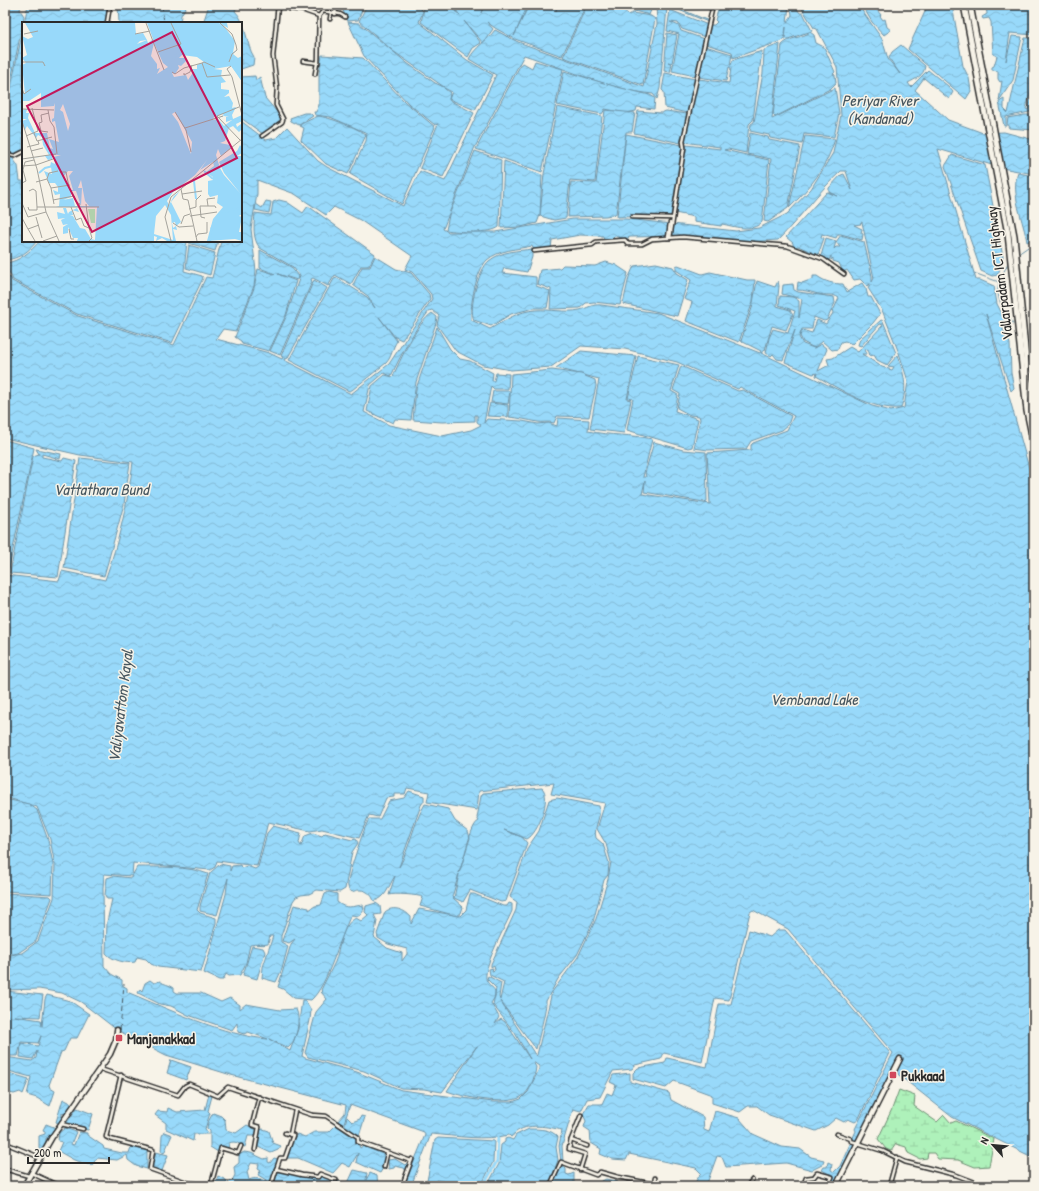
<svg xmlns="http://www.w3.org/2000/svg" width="1039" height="1191" viewBox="0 0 1039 1191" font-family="'Patrick Hand',sans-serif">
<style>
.wetland{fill:url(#wetland-marsh);stroke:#6c8e72}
.water{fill:url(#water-waves);stroke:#6c93a7;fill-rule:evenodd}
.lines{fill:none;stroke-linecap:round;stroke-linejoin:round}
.stream{stroke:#6c93a7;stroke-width:1}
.canal{stroke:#98d9fa;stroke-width:3}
.ferry{stroke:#46565f;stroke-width:1;stroke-dasharray:5 4;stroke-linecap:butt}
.street-casing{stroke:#2b2b2b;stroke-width:5.5}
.secondary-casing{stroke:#2b2b2b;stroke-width:7}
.highway-casing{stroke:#2b2b2b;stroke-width:8}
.street{stroke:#f7f3e8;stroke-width:2.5}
.secondary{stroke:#f7f3e8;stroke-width:4}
.highway{stroke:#f7f3e8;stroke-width:5}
.poi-dot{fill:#d1495b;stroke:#f7f3e8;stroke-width:1.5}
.labels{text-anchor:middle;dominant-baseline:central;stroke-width:3;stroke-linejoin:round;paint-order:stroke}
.street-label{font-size:15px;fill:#2b2b2b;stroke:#f7f3e8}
.poi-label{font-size:15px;font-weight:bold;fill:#2b2b2b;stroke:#f7f3e8;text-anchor:start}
.water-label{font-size:16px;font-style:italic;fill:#46565f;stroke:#f7f3e8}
.inset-river{fill:none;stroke:#98d9fa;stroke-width:2}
.inset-road{fill:none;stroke:#a5a39c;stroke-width:1}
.view{fill:#c2185b;fill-opacity:0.15;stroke:#c2185b;stroke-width:2}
.inset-edge{fill:none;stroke:#2b2b2b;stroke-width:2}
</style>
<defs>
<pattern id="wetland-marsh" width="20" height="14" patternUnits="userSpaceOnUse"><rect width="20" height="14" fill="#aef1ba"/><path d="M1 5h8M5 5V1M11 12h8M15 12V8" fill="none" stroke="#96cfa0"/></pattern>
<pattern id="water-waves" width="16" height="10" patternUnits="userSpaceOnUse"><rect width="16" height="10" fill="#98d9fa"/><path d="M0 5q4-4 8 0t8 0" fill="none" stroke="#83bad6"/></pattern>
</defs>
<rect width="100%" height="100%" fill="#f7f3e8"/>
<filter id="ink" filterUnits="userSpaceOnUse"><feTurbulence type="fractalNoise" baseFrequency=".025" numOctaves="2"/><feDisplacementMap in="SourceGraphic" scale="8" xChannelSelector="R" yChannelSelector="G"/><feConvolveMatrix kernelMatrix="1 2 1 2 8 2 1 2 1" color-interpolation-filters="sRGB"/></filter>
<g filter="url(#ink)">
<polygon class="wetland" points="899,1090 915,1096 914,1106 937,1122 944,1115 951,1123 956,1121 994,1139 989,1166 975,1167 958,1160 938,1159 934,1153 928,1153 927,1158 920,1159 908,1153 906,1147 896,1144 891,1151 886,1149 878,1139 892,1109"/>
<g class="water">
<polygon points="5,5 21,5 20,10 24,16 5,111"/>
<polygon points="28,5 109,5 106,23 24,23"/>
<polygon points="118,5 187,5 181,15 180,23 119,23"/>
<path d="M209,5H230L236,9L235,11C246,21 246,45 254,57L253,65L241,69V23H203Z"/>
<polygon points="341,5 364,5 358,20 347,21"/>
<polygon points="367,5 417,5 423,11 419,22 467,60 493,75 475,110 449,99 452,92 444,88 450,93 449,100 474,113 443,177 420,168 438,124 435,125 409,104 364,56 348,22 359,23 407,63 435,83 444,87 393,51 359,21"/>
<polygon points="419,5 451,5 460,16 453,5 484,5 481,13 484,5 528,5 514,36 529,5 557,5 556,11 558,5 586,5 562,56 515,39 495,28 487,22 493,29 483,43 464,21 481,43 473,48 468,57 421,22 424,9"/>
<path d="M587,5C603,5 617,3 629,15L632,13L651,16L655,19L643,85L563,57Z"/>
<polygon points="613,5 653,5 649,15"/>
<path d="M656,5H670L709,21L708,22L669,6L667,7L660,88L657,99L653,94C610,90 565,68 524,55L474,149L443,229L448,232H495L573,219H626L736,231L759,228L787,214L811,189L833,153L841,115L837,67L817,29L814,28L800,5H858L882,39L888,59L900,74L889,58L892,52L901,45L925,66C924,76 915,79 908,83L911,87L928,70L948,86L953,92L949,99L924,78L915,90L948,120L983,133L1004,132L1034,140V174L1002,168L938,149L976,280H980L994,286L997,304L1008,325L1003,328V331L1006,332L1010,344L1011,373L1014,388L1011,391L986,314L1034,486V932L1030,960L1034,973V1158L952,1117L895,1072L901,1058L899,1057L834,1186H829L833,1176L822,1170L824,1167H827L828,1162L832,1164L831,1170L834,1172L840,1166L856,1131L855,1129L893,1053L788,929L753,910L750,912L729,1000L715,998L702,1062L664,1053L661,1059L635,1065L632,1069L613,1071L600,1097L587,1099L581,1111L573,1109L562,1146L563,1162H561L559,1146L562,1130C549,1127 527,1122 515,1133C514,1134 513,1136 511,1137L509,1135C483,1141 457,1136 431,1134L411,1186H404L425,1135L424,1132L350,1105L343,1126L338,1121L345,1113L346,1105L231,1075L166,1055L117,1030L81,1002L62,993L39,989L5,990V956L22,953L38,941L54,898L55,865L50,839L37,807L5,797V575L59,581L62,571L105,580C119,541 128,502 133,462L80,455L5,438V277L11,278L12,281L78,316L174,345L206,277L212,278L221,241H241V121L266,140L276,138L287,127L318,161L327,167L403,206L420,171L445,181L496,75L469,59C475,47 487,41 495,30L518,42L644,87L657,24ZM841,171H846L852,190L844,174L841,175L829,188V192L837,196L827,192L786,237L793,243V248L798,246L818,255L824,238L821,237L822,234L836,238L838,234H841L862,240L863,234L861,233L862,229L854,225L861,224L860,223L862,222L874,278L872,282V276L864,242L841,235L836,242L840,247H836L834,249L836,241L826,238L821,256L829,260L831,256V260L833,258V261L839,263L843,272L847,270L854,280L860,279L867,286L870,284L868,288L882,310L899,353L908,381L904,408L891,411L872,406L761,353L765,350L772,326L786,330L793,314L790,310L777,306L779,286L778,281L775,287L757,281L752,308L741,341L761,351L760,353L658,313L601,305C592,304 588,308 580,310C566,313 550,309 536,310C518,311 506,320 490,329L471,320C470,304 476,271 487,260C498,250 518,249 532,246L534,250L551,249L552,240L580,235L603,236L604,240H610L614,236L625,239L630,237L689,236L749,242L778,240C800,218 818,192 841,171ZM257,180L295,194L326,215L334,207L360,220L412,256L405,269L412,272L431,294L432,299L389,364L351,394L284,360L285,358L287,359L327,288L314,280L281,356L283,357L282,359L269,353L216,339L223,329L236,331L254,286L256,271L251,229L257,194ZM432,310L439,316L437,325L456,351L483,365L511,370L551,367L581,346L625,349L677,362L738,389L740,387L794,416L787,430L753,443L751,445V450L707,453L710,504L642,494L645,481L644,492L704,502L707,501L706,452L683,450L654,442L645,473L646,477H643L652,439C631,434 610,436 588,431L589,420L558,418L557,426L549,423L538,424L522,421L487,419L484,423L491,386L494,389H508L509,374L496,373L494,381H492L493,373L470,361L460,359L450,349L437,327L416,389L413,420L442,422L475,421V415H477V422L481,425L471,430L442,436L389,425L364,412L370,385L384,373L391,376C402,353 413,332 429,311ZM554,783L551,794L605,803L597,829L606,844L611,862L608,879L596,919L578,957L552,992L537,1055L536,1056L500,1001L536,1049C538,1040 547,1007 546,1001L558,979L577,955L593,922L604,880L608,875L609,863L603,844L596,838C593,827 602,817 599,806L557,798L549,800L539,831L528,847L510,897L517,902L516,910L491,964V967L494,965L495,970L492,971L493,968L489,969L490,975L504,982L500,1000L499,997L501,983L488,976L487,979L496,988L493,1005L515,1033L530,1059L505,1022L501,1019L495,1024L499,1017L491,1003L495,997V991C493,987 486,983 486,978C484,965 506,925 512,911V904L509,903L507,906H503L474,894H470L466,910L460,916L419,909L411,924V917C405,910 393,905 385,912L377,934L378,938L388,944L407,949V954L402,961V953L387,948L374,937L377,921L374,915L381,914L380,906L376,903L366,906L365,912L368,915L361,921L356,918C341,925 340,949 335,962C331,971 325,981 321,990L323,992H321L327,999L316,1012L305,1053L308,1057L364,1071L401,1088L424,1089L442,1092L477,1046L447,1091C462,1097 506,1106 521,1097C530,1092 535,1077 536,1067L533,1062L539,1066V1069L528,1092L521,1099L512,1102H493L401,1090L357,1072L305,1058L302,1056L310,1020L311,1010L305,1000H302L298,1029L290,1051L269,1039L288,1048C297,1041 301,1019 296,1009L280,1010L246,1004L240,1009V1005L230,998L221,1002L201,993H177L174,991V988C169,984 164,985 160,981L154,983L150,980L145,983L142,991L140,989L138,993L160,1004L171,1006L188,1015L232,1030L237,1023L238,1032L244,1034L248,1032L268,1039C225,1036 168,1009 127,992V988L122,985V980L111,974L104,966L103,888L104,874L132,876L133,863L210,870L215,867L217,861L257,866L268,822L310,831L322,829L359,838L369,815L378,817L386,798L394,797V794H405L407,788L429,792L427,802L477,810L479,791Z"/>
<polygon points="715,5 740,5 739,7 720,7 741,10 742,5 789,5 787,23 792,15 791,9 794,5 800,13 803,13 812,31 785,40 786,27 784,40 733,58 732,52 706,44 711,25 714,25 717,22 715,20 719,7"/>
<polygon points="862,5 873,5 881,15 880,16 883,20 885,19 887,27 891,30 884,35 872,22"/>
<polygon points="928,5 952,5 963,66 969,78 971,91 966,99 908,49"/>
<polygon points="986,5 1034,5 1034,35 1010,33 1006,61 1012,36 1022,37 1013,80 999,101 1002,81 1000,82 998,79 998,71 992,70 992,67 994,66 997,56 993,54 991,22 989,18 983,19 982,17 987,14"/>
<polygon points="670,10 708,25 705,37 682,29 678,23 670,22 679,26 681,31 704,39 695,76 672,71 679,34 667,31"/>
<path d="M23,30V151L17,154L5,153C5,110 14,71 23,30Z"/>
<path d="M810,32L814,35L816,43L824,47L835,72L833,74L835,75L836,83L830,89L775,117L773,115L782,45C789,37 803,38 810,32Z"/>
<polygon points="667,33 677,35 672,63 668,62 672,64 670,72 664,71"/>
<polygon points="1025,38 1034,38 1034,79 1026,109 1028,110 1034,85 1034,111 1006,117 1006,126 1004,126 999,102 1004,99 1004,109 1008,113"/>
<polygon points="780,44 772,119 835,88 839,113 834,137 804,134 802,144 770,138 769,135 750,131 751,124 754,122 763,73 764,50"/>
<path d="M705,46L732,54L730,65H731L733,60L762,51L753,120L749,124L746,153L728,149L724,150L769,160L762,222C752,233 733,226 722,224L721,226L694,222V217L675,213L686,145L720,149V147L684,142L698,79L729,83L731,68L729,67L726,81L698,77Z"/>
<polygon points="322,55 363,58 404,101 435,127 402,204 350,174 366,141 367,133 330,117 315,115 314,112 316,112 319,105 319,73"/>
<polygon points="535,61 563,69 542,172 476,149 521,64 523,63 532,68"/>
<polygon points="564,71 617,87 650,95 655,98 654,109 637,107 636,111 626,113 605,109 602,114 557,105"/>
<polygon points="665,73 695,79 687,113 665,108 664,92 662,90"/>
<polygon points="255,76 256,80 260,77 265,98 282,118 263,134 241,118 241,77"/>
<polygon points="557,107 602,116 595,182 570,180 566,218 554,220 540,216 544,174"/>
<polygon points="605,110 635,113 632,132 626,132 616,214 606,216 568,217 571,182 596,183"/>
<polygon points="638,111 661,113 666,111 687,114 681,143 634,133"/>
<polygon points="304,113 310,113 313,116 299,125 291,121 290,118"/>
<polygon points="1024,115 1034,115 1034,130 1009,128 1007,124 1008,118"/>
<path d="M318,116C328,117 359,128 366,135L348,174L326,164L301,140L304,128L300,126L301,124Z"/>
<polygon points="750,133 768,137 769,140 800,146 788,208 768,222 764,221 771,159 747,154"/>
<polygon points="626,134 682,145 671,216 617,217"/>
<path d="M805,136L835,139C827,167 810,188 789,208Z"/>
<path d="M475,151L501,160L499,227C491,234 457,232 446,230L449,215Z"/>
<polygon points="952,155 985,165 1003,257 998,275 992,276 981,271 945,166"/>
<path d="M5,156L12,157L18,166L20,181H23V241H37C29,251 19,259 5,260Z"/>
<polygon points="504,161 542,175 540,215 537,223 521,227 501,228"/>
<path d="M1018,173L1034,176V239L1027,242C1024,223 1010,192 1018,173Z"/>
<path d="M279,200L287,202L303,213L308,206L375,254L369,266H361L351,284L335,275L328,286L313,278L311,279L312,282L280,355L270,351L286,317L300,276L293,267L260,248C252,239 254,224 255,213L271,215L273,202Z"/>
<polygon points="266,201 271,202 269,213 255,210 256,204 262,208"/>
<path d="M40,241H187L184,271L202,276L203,278L172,343L77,314L13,280L5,263C19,262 31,251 40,241Z"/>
<polygon points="189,241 218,241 215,251 189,243"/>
<polygon points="189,245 215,253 210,275 186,268"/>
<path d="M532,249V257L527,272L504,268L502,273L536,277V286L550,291L547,308H534L511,314L491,326L474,320C468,308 479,269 489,261C501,251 518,251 532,249Z"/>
<polygon points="260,250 291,267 298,276 297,280 278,274 296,281 286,315 269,351 242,344 241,341 235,337 254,288 258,269 275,274 260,268"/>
<path d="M375,256L396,269L411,273L429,294L430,299L402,340L395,337L379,317L397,341C392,348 392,357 386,363L352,390L349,391L289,360L334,279L337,278L367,297L375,308L368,296L353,285L362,267H370Z"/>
<polygon points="606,262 616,265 628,273 620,305 594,302 586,303 580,308 550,309 551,289 537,284 540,270 560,268 563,265 595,266"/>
<polygon points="656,263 673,267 677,273 688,280 677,316 623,304 629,277 634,266"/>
<polygon points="678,265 702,274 710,272 747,280 755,280 753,301 739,342 686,321 692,302 684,299 691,280 676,270 676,266"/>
<path d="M813,276H817C825,282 834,284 843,284L847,292L862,283L866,289L868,297H871L880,314L873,323L852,344L845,341L841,342L838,349L832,350L822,341L814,348L821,344L827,349L818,371L829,365L827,359L833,358L850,347L858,352L883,325L880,324L861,346L858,345L860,339L881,320L883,321L896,353L887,365L877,360L874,355L870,356L868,349L865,350L867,354H862L882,367L892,370L894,367L888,366L898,355C904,376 908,385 901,408C871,410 842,390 816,376L817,373L813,374L785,362L795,330L783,360L777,359L773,354L771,356L766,353L769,338L773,329L788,333L795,311L779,305L780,296L793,297L799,301V318L802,299L782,294L783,285L793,284L794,290L798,292L834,297L835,303L832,309H834L839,298C832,293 826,296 818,294C811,292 805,290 797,290L798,282L802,283L813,279ZM832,309L833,313L826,324L817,320L812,333L802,330L800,336L803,342L814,348L803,344L799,337L802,329H812L814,317L824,321L827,320Z"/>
<path d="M432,313L437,317L436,323L416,382L411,420L395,419L393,423L367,411L372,386L385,375L393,377C399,361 418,322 432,313Z"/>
<polygon points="581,351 636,356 627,399 631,400 624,433 590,429 599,379 556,368"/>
<polygon points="638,356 679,365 671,391 678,395 675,411 698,419 692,447 688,448 627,430 633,399 628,398"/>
<polygon points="681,366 738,391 743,390 791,416 788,425 782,430 751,441 746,449 708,450 694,448 700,419 699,416 690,415 677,408 680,394 673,390"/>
<path d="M552,370L581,374L595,380L596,386L589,417L557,416L554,423C548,421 543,423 538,422C528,420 519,418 509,417L511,374Z"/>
<polygon points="493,391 510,391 508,404 491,402"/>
<polygon points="490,403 508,405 508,417 487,416"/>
<polygon points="5,440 34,448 8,573 5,573"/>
<polygon points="36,449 61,454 60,459 42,454 42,457 62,461 64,458 76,461 58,577 10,573 33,456 39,454"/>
<polygon points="80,458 130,463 124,504 104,576 64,568"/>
<path d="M542,788C552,797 538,834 527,839L504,830L522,837L527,843L506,901L501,902L470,890L463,902L454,898L459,874L452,897L463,907L461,913L457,916L420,906L423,897C418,895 394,893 389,895L395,876C388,886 387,898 374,901C371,892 362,887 352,892C350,890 349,890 348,887C346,879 364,828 369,819H380L389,801L404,798L409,791L424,796V801L421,805L399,867C410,848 413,824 425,804L448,809L455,821L468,831L470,838L459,873C464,862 470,824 479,821L477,818L481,796L483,793Z"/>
<polygon points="5,799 29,804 37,810 48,840 53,864 52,894 5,891"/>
<path d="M273,826L301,833L299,843L301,846L305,836L313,833L322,836L325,833L352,840L356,839L358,843L352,852L345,889L340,892L317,890L309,894L301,895L296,897L293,901L281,936V942L288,946L282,969L276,982L262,978L263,967L273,936H270L268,944C261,946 257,943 250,945L246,963L240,975L229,976L226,974L223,980H219L204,973L226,894L228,878L217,915L200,911V906L210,873L220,864L230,866V871L232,866L240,865L241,868L247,866L255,869L258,867L267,833Z"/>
<path d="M137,867C158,867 189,866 208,874L197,910L200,913L216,918V923L201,972L158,967L151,964L146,959L137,957L135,962C127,964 111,960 106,953L107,922L112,899H107L105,895L107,878L113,876L131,878Z"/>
<path d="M329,892L337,894V902C346,910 353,906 363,905L364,909L359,916L351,915C340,937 328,985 311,1000L294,998L283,989L278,987L291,944L295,939L289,943L282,941L294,905L309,908V910L315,906L321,905L325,894Z"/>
<polygon points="5,893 50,896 52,898 36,941 18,953 13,954 5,953"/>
<polygon points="749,930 770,937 778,930 785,930 890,1053 858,1120 855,1122 848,1119 844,1122 836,1118 828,1125 816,1131 769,1115 757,1106 748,1106 740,1112 712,1103 712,1095 674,1081 666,1088 633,1079 633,1073 638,1068 665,1063 667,1058 707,1067 719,1004 731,1004"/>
<polygon points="252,946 263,948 265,952 257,979 243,975"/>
<polygon points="5,991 43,995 40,1017 14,1016 41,1020 42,1026 45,999 47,995 70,1001 89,1014 77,1038 70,1038 64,1051 61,1052 49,1085 50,1088 55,1091 50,1106 37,1098 27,1095 31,1077 5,1070 5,1057 32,1061 36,1058 37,1051 33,1059 20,1057 21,1043 38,1046 41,1036 38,1043 21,1042 18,1056 5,1056"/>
<polygon points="171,1060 191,1067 186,1080 167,1073"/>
<polygon points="5,1072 29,1079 23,1094 20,1092 14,1094 5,1092"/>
<polygon points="630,1073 630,1082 669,1093 671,1100 703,1117 704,1130 709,1132 715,1111 739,1118 753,1134 782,1147 800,1149 811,1157 824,1160 822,1165 812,1170 786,1163 726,1167 722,1157 717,1156 706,1186 693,1186 701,1173 696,1168 629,1154 626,1160 612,1159 600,1154 601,1149 591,1143 590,1131 584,1127 586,1121 583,1114 589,1104 602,1104 607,1093 612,1095 616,1085 610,1082 613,1075"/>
<polygon points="209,1094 212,1096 208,1111 210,1113 205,1129 209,1134 194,1134 193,1141 166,1129 166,1123 155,1115 158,1111 167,1112 168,1108 177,1112 205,1110"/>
<polygon points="63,1099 73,1104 65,1114 62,1113 62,1118 58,1123 56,1122"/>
<polygon points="77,1108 93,1114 88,1130 65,1125"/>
<path d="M213,1113L221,1116L225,1120L226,1130L236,1133L247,1125L257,1130L255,1136H248L245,1147C239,1145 237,1140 229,1143L228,1149L220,1148L218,1152L210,1147V1131L207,1128L208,1122Z"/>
<polygon points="361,1116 365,1117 359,1136 350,1132 344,1127 347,1117 352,1122 360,1119"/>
<polygon points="46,1124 56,1128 49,1138 46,1138 46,1142 42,1149 39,1148 39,1136 45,1134 45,1131 43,1130"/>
<polygon points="336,1125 347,1133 356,1138 360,1148 363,1146 385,1155 383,1168 380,1173 356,1162 358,1153 350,1167 342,1163 333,1173 298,1158 287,1158 292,1142 297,1134 305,1137 314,1132 329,1132"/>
<polygon points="65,1128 76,1132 71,1144 74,1145 79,1132 87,1133 87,1135 103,1146 104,1149 122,1153 129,1153 131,1147 147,1150 147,1169 136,1166 128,1160 127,1155 117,1160 97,1158 92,1165 74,1160 58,1151 62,1142 58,1141 59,1133"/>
<polygon points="263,1129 269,1131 273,1143 281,1146 278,1150 271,1153 258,1147 260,1130"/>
<path d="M529,1129C540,1129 551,1129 558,1137L556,1147L558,1160L549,1186H487L499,1164L501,1145L505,1142V1139L508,1138L513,1140L516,1135Z"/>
<polygon points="164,1132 172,1135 164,1153 161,1151 162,1136"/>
<polygon points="438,1138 494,1141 493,1162 481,1186 452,1186 451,1183 437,1180 434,1186 426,1186 435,1140"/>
<polygon points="156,1152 168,1155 162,1171 151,1168"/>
<path d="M244,1152L251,1153L264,1159L268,1158V1162L270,1163L274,1158L278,1159L276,1173L271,1183L258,1175L261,1170L258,1168L259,1164L251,1163L247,1172L249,1180C256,1177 260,1178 266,1182L267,1186H215L218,1176L226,1180L228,1183L232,1181L235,1175L234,1167L239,1163V1155Z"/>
<polygon points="395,1159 405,1165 407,1163 406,1171 404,1168 395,1166 394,1168 389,1169 388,1160"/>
<polygon points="560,1164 566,1168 566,1174 569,1175 574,1173 574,1183 583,1186 551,1186"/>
<polygon points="354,1170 367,1173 366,1180 370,1173 377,1176 378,1186 344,1186 346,1183 348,1183"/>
<path d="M278,1171C293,1174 308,1180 322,1176L342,1183L341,1186H274Z"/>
<polygon points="606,1179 618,1182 615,1185 616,1186 585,1186 588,1182 596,1184"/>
</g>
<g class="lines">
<g class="stream">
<polyline points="1018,254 1034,243"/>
<polyline points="974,273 999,282 1008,263"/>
<path d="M999,282C994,299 1006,314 1016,327"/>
<polyline points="1027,340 1034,349"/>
</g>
<polyline class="canal" points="483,1186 497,1161 498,1137"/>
<g class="ferry">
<polyline points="162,5 164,23"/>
<polyline points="120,1030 124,984"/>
</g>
<defs>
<g id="street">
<polyline points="283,5 290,9 302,10"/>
<polyline points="303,5 302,10 319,16 318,63 303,61"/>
<polyline points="335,14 336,8"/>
<polyline points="319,16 323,11 340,14 345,17"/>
<polyline points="330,19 331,13"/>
<polyline points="107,23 110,5"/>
<polyline points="315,74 317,63"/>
<polyline points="262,136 282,122 283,119 276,105 277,88 273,56 278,5"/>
<polyline points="5,154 15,156 23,152"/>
<polyline points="632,217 672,218"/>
<polyline points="668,238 670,223"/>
<polyline points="670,238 684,148 683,141 713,5"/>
<polyline points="534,251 592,245 596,242 625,240 628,244 642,244 652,239 683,237 787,246 823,259 844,274"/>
<polyline points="100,1069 178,1095 185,1086 189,1084 218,1096 228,1087 312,1115 326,1116 358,1137 358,1142 411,1161"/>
<polyline points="121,1075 106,1137 110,1139 153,1150 150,1169 189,1183 211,1185 221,1148 238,1153 241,1146"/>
<polyline points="61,1124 83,1129"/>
<polyline points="837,1134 851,1139 851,1141 883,1151 905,1162 956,1175 985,1186"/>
<polyline points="290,1135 295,1110"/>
<polyline points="571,1140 581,1115"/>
<polyline points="5,1143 39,1157"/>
<polyline points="255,1150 259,1127 252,1125 259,1097"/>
<polyline points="384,1167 387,1154"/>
<polyline points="5,1169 29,1176"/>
<polyline points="276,1169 302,1175 318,1177 320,1174 336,1180"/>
<polyline points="580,1170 585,1154 569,1149 571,1140 587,1146"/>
<polyline points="31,1173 59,1186"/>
<polyline points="271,1186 280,1158 285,1158 293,1135 285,1133"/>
<polyline points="402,1186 412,1159"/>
<polyline points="550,1186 561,1162 596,1175 600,1172 618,1177 663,1186"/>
<polyline points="654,1186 655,1178"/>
<polyline points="747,1186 752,1180"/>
<polyline points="803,1186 806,1178 814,1177 817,1173 832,1177 828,1186"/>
<polyline points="889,1186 897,1157"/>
</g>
<g id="secondary">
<polyline points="24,1186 52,1137 110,1054 116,1040 117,1030"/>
<polyline points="836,1186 900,1059"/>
</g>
<g id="highway">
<polyline points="964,5 1008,234 1027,411 1034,445"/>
<polyline points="970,5 1014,236 1028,379 1034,419"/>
</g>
</defs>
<use href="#street" class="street-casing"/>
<use href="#secondary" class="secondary-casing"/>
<use href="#highway" class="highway-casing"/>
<use href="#street" class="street"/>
<use href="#secondary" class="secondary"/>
<use href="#highway" class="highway"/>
</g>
</g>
<g class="poi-dot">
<rect x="115" y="1034" width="8" height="8" rx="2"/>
<rect x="889" y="1071" width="8" height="8" rx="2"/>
</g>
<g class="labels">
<g class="street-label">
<text transform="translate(999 273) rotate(-97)">Vallarpadam ICT Highway</text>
</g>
<g class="poi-label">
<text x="127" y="1038">Manjanakkad</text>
<text x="901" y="1075">Pukkaad</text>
</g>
<g class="water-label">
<text x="880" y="100">Periyar River<tspan x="880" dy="18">(Kandanad)</tspan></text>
<text x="101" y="489">Vattathara Bund</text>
<text x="814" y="699">Vembanad Lake</text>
<text transform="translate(120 706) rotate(-83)">Valiyavattom Kayal</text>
</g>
</g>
<g transform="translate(22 22)">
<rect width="220" height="220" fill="#f7f3e8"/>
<path d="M66,187H73V201H69Z" fill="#aef1ba"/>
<path d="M3,1H113L114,12L121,11L125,18L118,19L115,22L125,18L126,21L131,17L125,1H197L201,3L198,1H205L206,6L201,3L213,19L211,31L215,28L211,32L216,36L220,34V56L218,55L220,59L209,44L192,47L200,48L199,54L204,60L199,61V67L207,68V71L202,75L207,74L211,81L210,86L214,85L210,93L211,97L220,93V99L214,102L215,105L219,102L220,107L217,110L211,104L207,106L203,119L198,121L208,123L209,126L199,134L196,127L194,133L198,146L202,153L218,171L202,151L197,140L215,129L218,123L220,126V131L215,134H219L220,140V192L217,194L220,195L217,210H220V219L213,217L185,219L191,197L201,185L195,181L196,173L188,175L186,172V159L191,158V155L184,150L192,144L191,140L178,148L185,138L173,153L151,170L145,179L147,183L152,174L158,169L149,180L159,200L154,204L153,200L150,201L151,206L154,204L155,208L151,207L154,219H145L140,216L134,219L135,215L132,214V219H55L56,216H51L46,205V211L41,212V205L46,202L41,203L39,198L43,196L36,197L35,190L43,192L41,186H44L46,192L47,190L55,186L57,190L50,188L51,193L48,194H51L58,206L63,207L69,217L73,218L75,185H34L37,184L38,172L33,173L31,168L36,170V165L33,161H27L22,149L30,152L29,145L43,142L28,145L29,140L33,142L32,135L39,133H30V137L26,138L23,134L0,138L27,133L21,123L20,115L16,113L14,116L5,104L3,108L0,99L5,97H0V88L5,87L4,91H7L6,96L13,111H25L28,126L31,127L27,117L37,120L33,99L30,100V97L32,96L33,81L32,84L19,85V71L7,79H0V70L3,72L0,43L4,41L0,36L5,33L0,14L6,17L11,15ZM132,21L141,41L146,45L135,52L138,46L135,47V42L129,34ZM160,33L175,35L182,40L175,43V47H168L172,49L166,58L164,53L152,55L150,51L153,52L157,46L156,43L159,44L164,39L163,36H157ZM41,82L48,102L46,109L41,90L38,88ZM153,90L170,120L169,132L156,100L150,92ZM200,92L202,93L197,96L202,94L207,95H204V100L210,98L202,104L196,97L191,98L192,95ZM46,149H51L47,154L51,168H48L42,154ZM59,158L63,179L67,184H59L60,166H56ZM49,169H54L59,184H53L51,176L41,178L49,175ZM143,183L149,193L151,218L132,212L134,194Z" fill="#98d9fa" fill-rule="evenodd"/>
<path class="inset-river" d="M143,49L147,47L153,34L160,30L176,33L195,43H210L220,58M182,149L191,157M17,151L23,146L43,141M172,159L174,177M189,207L195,196M188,219L189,209L196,196L202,190L220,186"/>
<path class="inset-road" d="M124,1L142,48M198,1L210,12L214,23L215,28L210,32L207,40M2,12L16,9M113,12L128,9M136,30L159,22L149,1M1,40H21L23,44M180,41L182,40L193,45M209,44L205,47L210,55L220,93M150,50L153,52L162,46L180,41L185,55L208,53M162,51V53L168,50L170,43M0,66L2,72L9,67M217,85L195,94L218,118M0,87L32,88M26,88L28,99L32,105L35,132M153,90L164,108L169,130M0,99L15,147L24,190L37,219M163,106L201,94M26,110L19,109L17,101L20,100L19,93L27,91M12,111L15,119L30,115M4,114L16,109L10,86M5,125L17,122L16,119M9,129L21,126M0,137L34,132M14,143L31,137M0,144L14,143M38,150H44L47,165M25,157L27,151L36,149M14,160L25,157L29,166M0,161L4,159L1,148L3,140L12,138M159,167L161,177L166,178L175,219M7,169L11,167L14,169L15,185M160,172L180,169M31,178L52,174L54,180L58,182L57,184M0,181L6,195L24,190M32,182L29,166L48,163M64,182L67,206M186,184L185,177L193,176M6,185L7,188H15V185H77M49,185L54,198L59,196L62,204L67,206L70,216L67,219M167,187L174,185V178L179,173M168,194L195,190M14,195L20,216M0,196L6,207L17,203M183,196L179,195L178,184H193L194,186M151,201L157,205L171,204M159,202L162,194L168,192M6,207L13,219M47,207L49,217H52M174,215L176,212L185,211V200M21,219L35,214M149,219L143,195L149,175L220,117"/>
<path class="view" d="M150,10L215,136L70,210L5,84Z"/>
<rect width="220" height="220" class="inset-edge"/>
</g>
<rect width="1039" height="1191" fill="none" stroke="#f7f3e8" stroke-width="20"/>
<rect x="10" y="10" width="1019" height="1171" fill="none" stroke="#2b2b2b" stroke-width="1.5" filter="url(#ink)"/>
<g transform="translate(993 1145) rotate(297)" stroke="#f7f3e8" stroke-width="3" paint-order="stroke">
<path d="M0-3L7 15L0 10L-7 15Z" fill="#2b2b2b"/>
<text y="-6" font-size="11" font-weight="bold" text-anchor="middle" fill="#2b2b2b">N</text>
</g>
<path d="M28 1157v6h81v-6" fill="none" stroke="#2b2b2b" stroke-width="2"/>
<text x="34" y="1157" font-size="12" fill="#2b2b2b" stroke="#f7f3e8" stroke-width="3" paint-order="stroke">200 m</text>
</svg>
